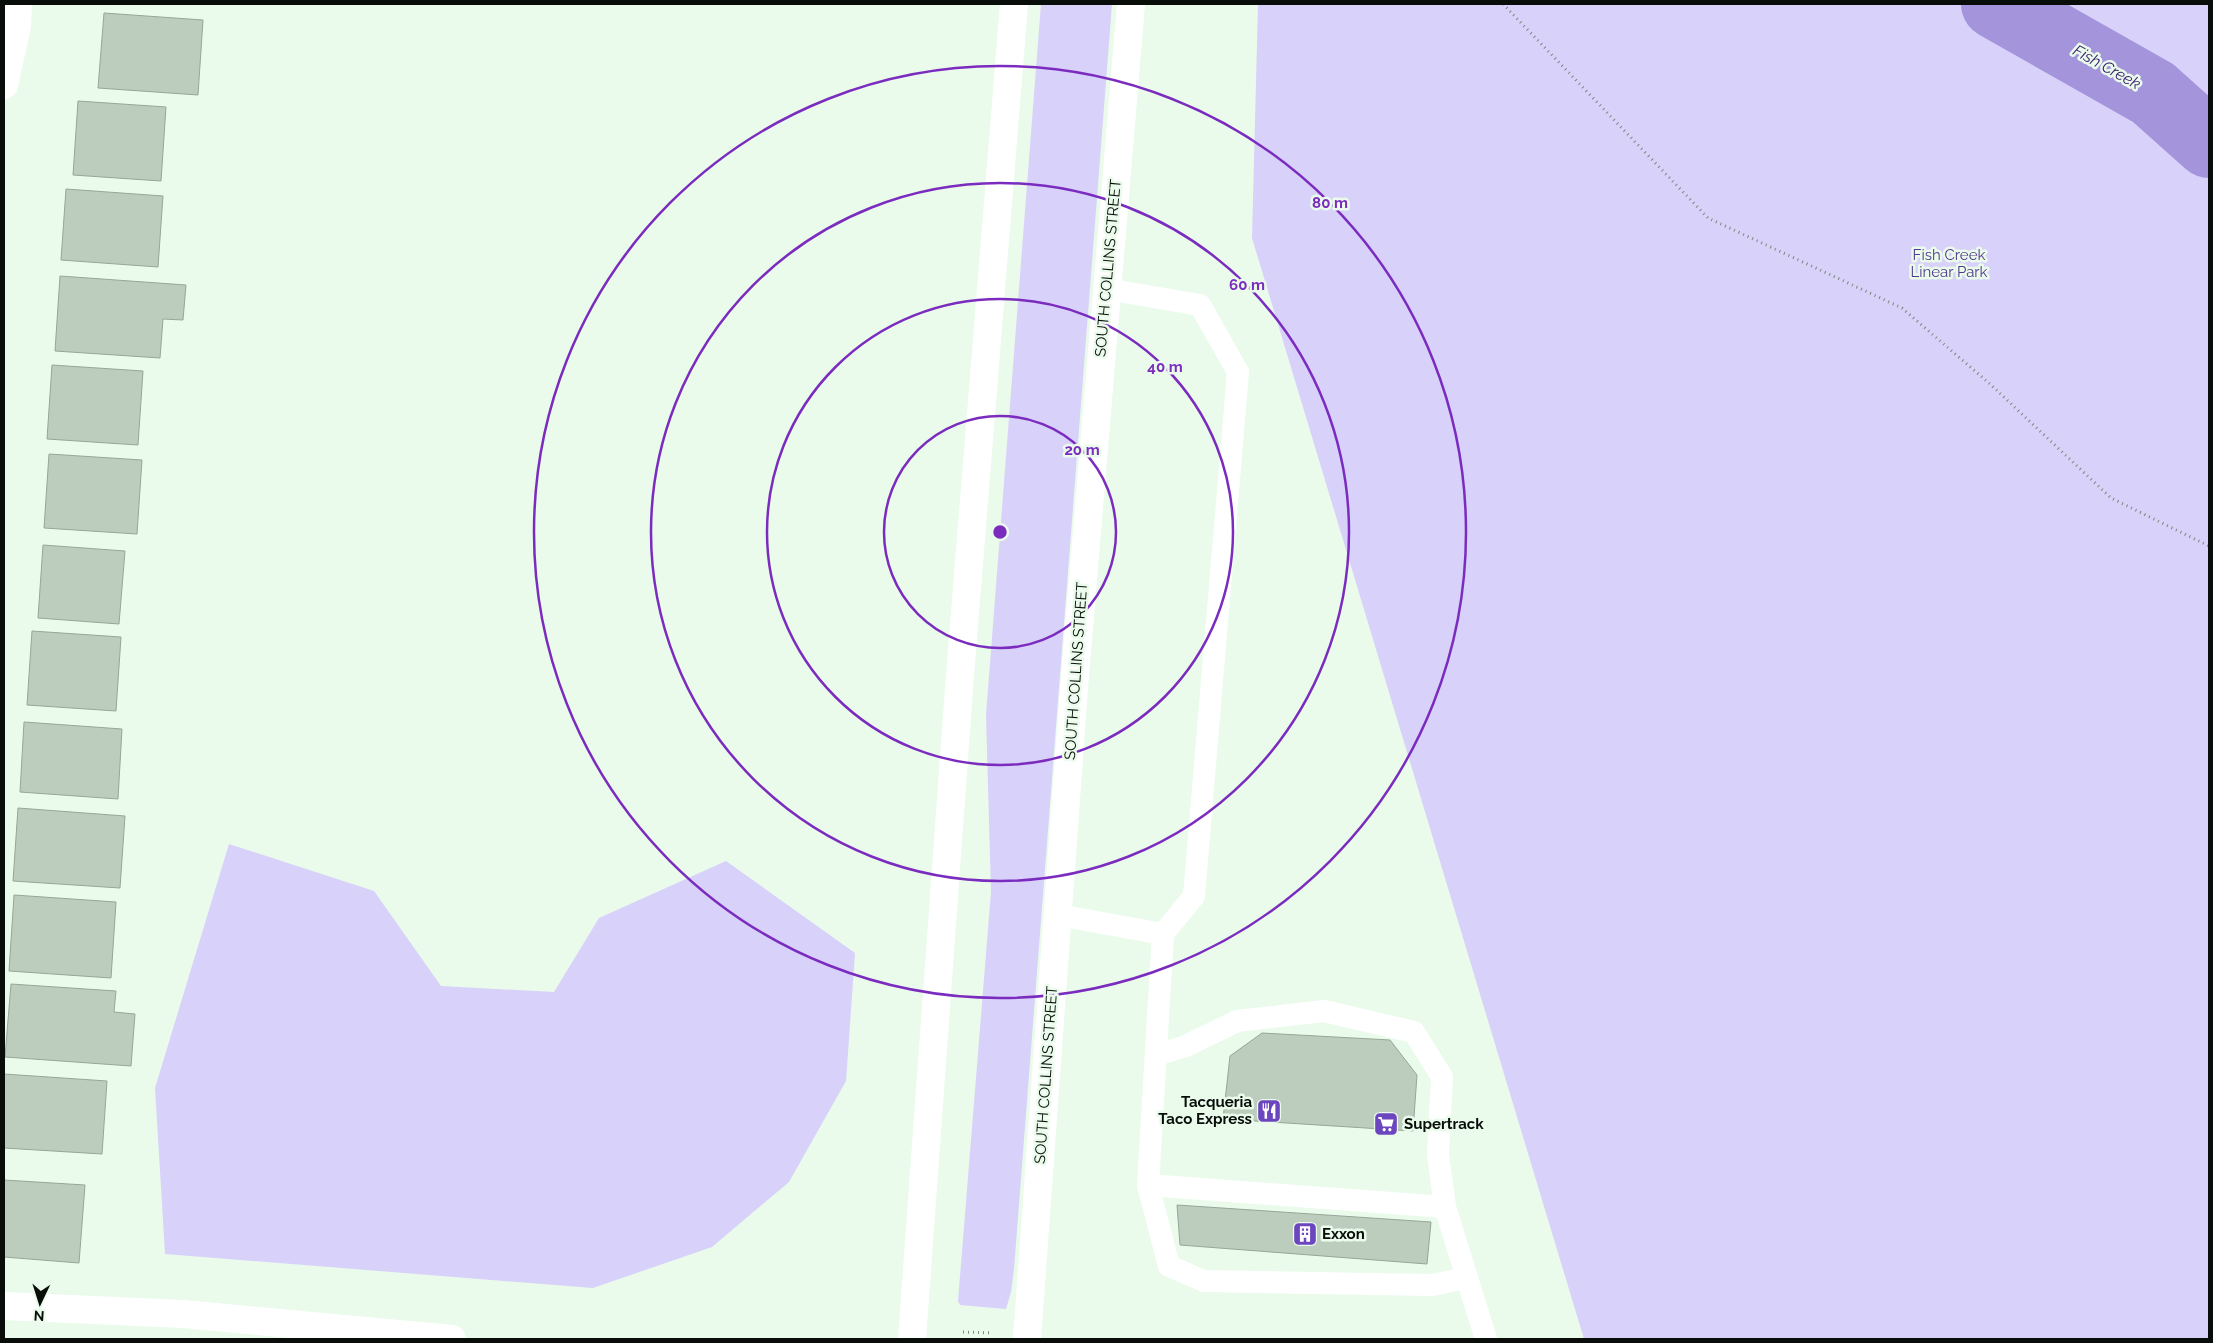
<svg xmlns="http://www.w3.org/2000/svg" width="2213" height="1343" viewBox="0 0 2213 1343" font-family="Raleway,sans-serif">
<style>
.green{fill:#d8d1fa}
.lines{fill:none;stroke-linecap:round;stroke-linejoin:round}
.river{stroke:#a494dc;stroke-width:70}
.building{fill:#bcccbd;stroke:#96a697}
.path{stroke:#7d887e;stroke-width:3;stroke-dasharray:1 4;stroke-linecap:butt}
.service{stroke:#fff;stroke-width:22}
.minor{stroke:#fff;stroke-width:28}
.secondary{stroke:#fff;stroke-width:28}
.ring{fill:none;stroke:#7b2cbf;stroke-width:2.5}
.labels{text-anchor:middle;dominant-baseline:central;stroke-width:5;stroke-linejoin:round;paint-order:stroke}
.park-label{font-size:15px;fill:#51388c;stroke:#eafbeb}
.street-label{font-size:15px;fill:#080d09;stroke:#eafbeb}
.poi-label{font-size:15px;font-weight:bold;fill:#080d09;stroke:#eafbeb;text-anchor:start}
.water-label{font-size:16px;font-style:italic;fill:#381b6e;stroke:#eafbeb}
.centre{fill:#7b2cbf;stroke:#eafbeb;stroke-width:2.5}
.ring-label{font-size:15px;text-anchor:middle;font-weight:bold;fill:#7b2cbf;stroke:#eafbeb;stroke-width:5;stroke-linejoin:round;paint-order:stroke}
</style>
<rect width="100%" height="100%" fill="#eafbeb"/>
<g class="green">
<polygon points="1041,4 1112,4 1014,1269 1011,1292 1006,1309 960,1305 958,1301 991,892 986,715"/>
<polygon points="1258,4 2209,4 2209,1339 1584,1339 1252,238"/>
<polygon points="229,844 374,891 441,986 554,992 599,918 726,861 855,953 846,1081 789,1182 712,1247 593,1288 165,1254 155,1088"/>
</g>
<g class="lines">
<polyline class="river" points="1996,4 2153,93 2209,143"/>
</g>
<g class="building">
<polygon points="104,13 203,20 198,95 98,88"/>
<polygon points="78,101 166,107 161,181 73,175"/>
<polygon points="66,189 163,196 158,267 61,260"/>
<polygon points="60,276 186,285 183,320 163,319 160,358 55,351"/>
<polygon points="52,365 143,371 138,445 47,439"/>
<polygon points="49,454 142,460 137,534 44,528"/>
<polygon points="43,545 125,551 119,624 38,618"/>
<polygon points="32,631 121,637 116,711 27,705"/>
<polygon points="24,722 122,729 118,799 20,792"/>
<polygon points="18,808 125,816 120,888 13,881"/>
<polygon points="14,895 116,902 111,978 9,971"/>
<polygon points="11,984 116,991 114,1012 135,1014 131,1066 5,1057"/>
<polygon points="1262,1033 1390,1040 1417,1075 1413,1131 1223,1119 1230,1056"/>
<polygon points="4,1074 107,1081 102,1154 4,1148"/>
<polygon points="4,1180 85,1185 79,1263 4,1257"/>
<polygon points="1177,1205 1431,1222 1427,1264 1180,1245"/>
</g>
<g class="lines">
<g class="path">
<polyline points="1503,4 1708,218 1902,308 1990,384 2111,498 2209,546"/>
<polyline points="963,1332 993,1333"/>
</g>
<g class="service">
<polyline points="1106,289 1200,305 1238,372 1194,896 1163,934"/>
<polyline points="1058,915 1163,934 1148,1185 1445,1207 1486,1339"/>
<polyline points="1156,1055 1186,1046 1237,1021 1324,1011 1414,1032 1442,1077 1438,1154 1445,1207"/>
<polyline points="1148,1185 1169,1266 1204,1281 1432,1285 1467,1278"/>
</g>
<polyline class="minor" points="4,85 17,26 18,4"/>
<g class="secondary">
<polyline points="4,1306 183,1314 452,1339"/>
<polyline points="912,1339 960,675 1014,4"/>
<polyline points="1027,1339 1074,688 1131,4"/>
</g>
</g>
<g class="ring">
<circle cx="1000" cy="532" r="116"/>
<circle cx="1000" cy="532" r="233"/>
<circle cx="1000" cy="532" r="349"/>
<circle cx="1000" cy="532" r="466"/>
</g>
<defs>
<symbol id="restaurant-square" viewBox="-11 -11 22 22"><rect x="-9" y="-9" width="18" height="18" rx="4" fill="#6c46be" stroke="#eafbeb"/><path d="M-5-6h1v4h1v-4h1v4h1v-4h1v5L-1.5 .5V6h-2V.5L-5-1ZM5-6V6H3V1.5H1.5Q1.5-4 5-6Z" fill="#fff"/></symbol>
<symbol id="supermarket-square" viewBox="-11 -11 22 22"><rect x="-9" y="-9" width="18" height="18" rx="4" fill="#6c46be" stroke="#eafbeb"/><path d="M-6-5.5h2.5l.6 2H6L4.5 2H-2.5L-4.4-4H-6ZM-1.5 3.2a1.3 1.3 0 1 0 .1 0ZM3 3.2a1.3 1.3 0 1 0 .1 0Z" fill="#fff"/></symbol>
<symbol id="building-square" viewBox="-11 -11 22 22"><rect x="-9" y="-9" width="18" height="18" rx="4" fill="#6c46be" stroke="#eafbeb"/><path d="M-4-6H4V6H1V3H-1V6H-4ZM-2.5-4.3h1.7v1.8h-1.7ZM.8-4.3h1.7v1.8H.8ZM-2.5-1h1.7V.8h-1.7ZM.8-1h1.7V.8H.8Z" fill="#fff"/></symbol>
</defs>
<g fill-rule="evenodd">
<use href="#restaurant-square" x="1255" y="1097" width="28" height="28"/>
<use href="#supermarket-square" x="1372" y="1110" width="28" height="28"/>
<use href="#building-square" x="1291" y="1220" width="28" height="28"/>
</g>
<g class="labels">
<g class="park-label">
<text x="1949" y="255">Fish Creek<tspan x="1949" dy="17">Linear Park</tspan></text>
</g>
<g class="street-label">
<text transform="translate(1108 268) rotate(-85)">SOUTH COLLINS STREET</text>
<text transform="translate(1076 671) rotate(-86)">SOUTH COLLINS STREET</text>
<text transform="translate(1046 1075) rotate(-86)">SOUTH COLLINS STREET</text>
</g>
<g class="poi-label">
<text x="1252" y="1102" text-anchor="end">Tacqueria<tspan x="1252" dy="17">Taco Express</tspan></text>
<text x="1404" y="1124">Supertrack</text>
<text x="1322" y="1234">Exxon</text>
</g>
<g class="water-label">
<text transform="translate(2107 67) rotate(29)">Fish Creek</text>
</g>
</g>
<circle cx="1000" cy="532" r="8" class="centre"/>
<g class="ring-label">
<text x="1330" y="208">80 m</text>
<text x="1247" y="290">60 m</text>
<text x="1165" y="372">40 m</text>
<text x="1082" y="455">20 m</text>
</g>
<rect width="2213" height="1343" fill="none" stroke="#080d09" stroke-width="10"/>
<g transform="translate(40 1303) rotate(184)" stroke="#eafbeb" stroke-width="4" paint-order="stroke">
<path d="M0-4L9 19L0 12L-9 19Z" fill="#080d09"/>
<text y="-8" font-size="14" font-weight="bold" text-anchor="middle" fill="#080d09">N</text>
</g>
</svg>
